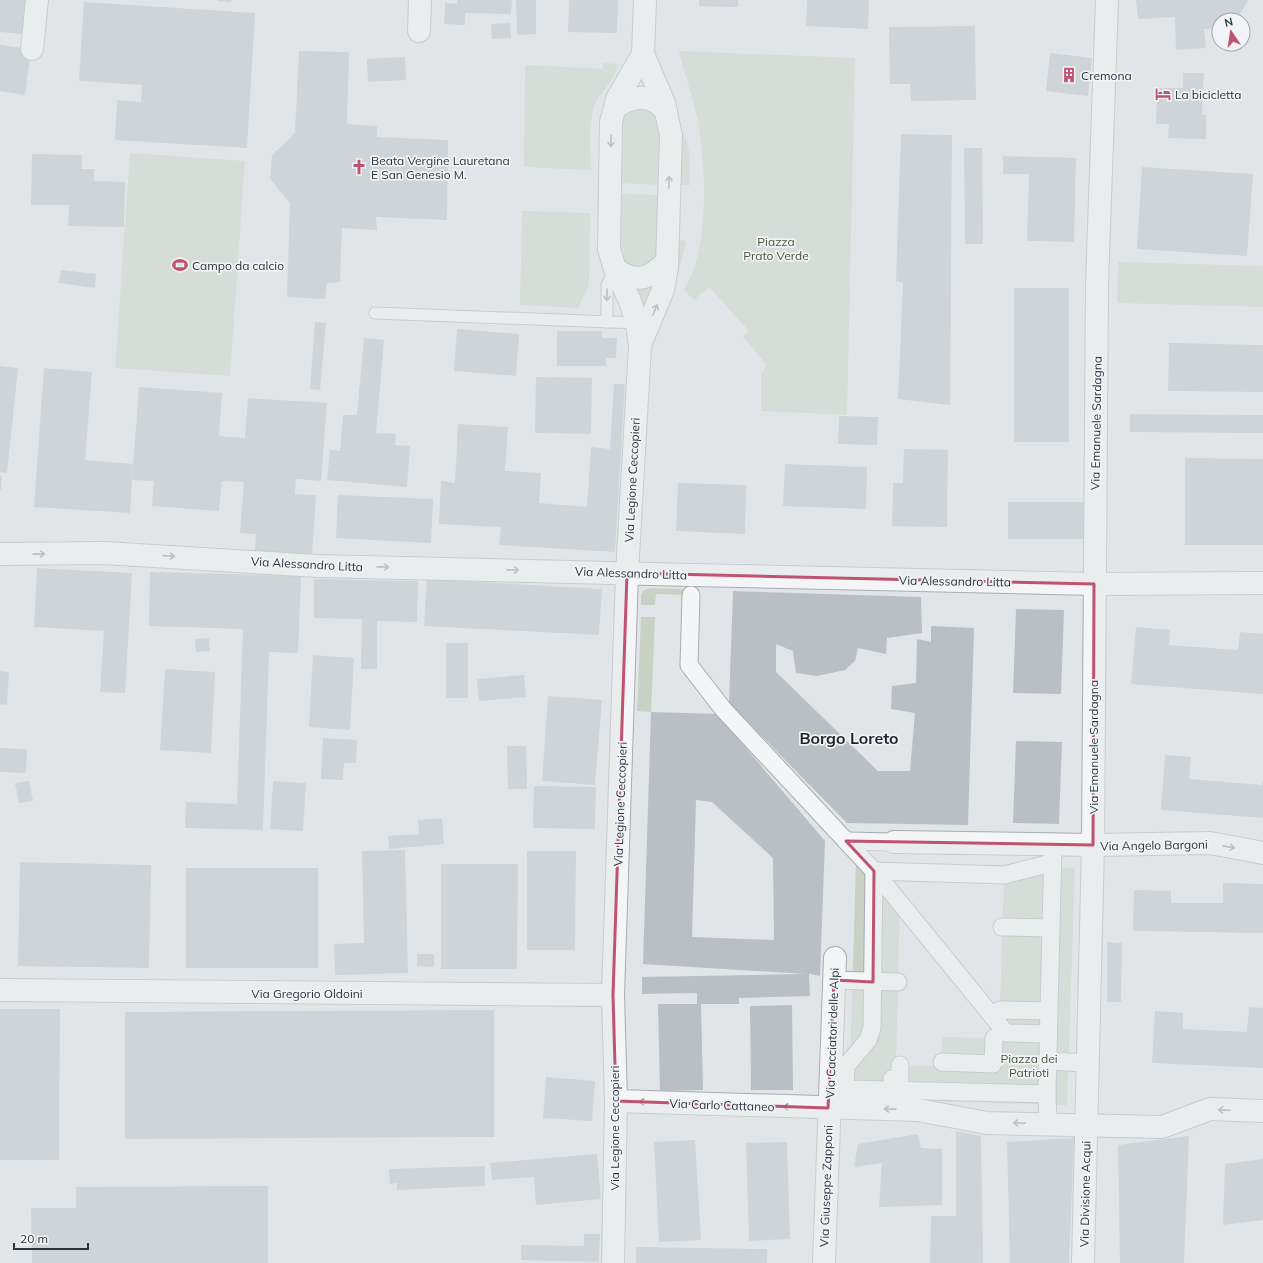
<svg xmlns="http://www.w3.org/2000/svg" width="1263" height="1263" viewBox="0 0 1263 1263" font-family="Mulish,sans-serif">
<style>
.green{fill:#c8d1c3;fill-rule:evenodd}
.building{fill:#b9bfc5;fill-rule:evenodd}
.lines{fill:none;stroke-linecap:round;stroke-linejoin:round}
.service-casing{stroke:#a7adb2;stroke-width:13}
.pedestrian-casing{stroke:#a7adb2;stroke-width:19}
.minor-casing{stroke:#a7adb2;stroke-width:24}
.service{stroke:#f3f5f7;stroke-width:11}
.pedestrian{stroke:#f3f5f7;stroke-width:17}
.minor{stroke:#f3f5f7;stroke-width:22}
.oneway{stroke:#8f959a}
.marked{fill:none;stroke:#c05371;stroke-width:3;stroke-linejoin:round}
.labels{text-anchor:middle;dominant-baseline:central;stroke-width:3.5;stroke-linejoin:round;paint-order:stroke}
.poi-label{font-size:12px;fill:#2b353e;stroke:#f1f3f6;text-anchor:start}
.park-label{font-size:12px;fill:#44593a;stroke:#f1f3f6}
.street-label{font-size:12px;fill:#2b353e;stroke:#f1f3f6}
.district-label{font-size:16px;font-weight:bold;fill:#1d262f;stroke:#f1f3f6}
</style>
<rect width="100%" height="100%" fill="#e1e5e8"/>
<g class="green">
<path d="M679,51L855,58L847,415L761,411V374L767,365L743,337L749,331L709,287L694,300L684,290C687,283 692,275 694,268C708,226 706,156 696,113C692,92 683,72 679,51Z"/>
<path d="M603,63L618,64C615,82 602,89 595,104C588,121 591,152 591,170L524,167L525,65L603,69Z"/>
<polygon points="642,103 660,118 662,185 618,183 619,120 626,107"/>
<path d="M681,131C692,144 690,169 690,185H681Z"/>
<polygon points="130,153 245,161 230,376 115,368"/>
<polygon points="617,194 661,195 660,253 655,265 633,270 619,258"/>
<polygon points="522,211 590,213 589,285 578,308 520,305"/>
<polygon points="679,240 686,241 676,283 674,282 678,261"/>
<polygon points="1118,262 1263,266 1263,307 1117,303"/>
<polygon points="655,283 646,319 631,285"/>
<polygon points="651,588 683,589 683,595 656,594 655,605 641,605 641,595 644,590"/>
<polygon points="641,617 655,617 651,712 637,711"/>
<path d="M856,862L1075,868L1067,1105L849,1099ZM875,872L1004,875L999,1038L942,1037L941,1066L896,1065L900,903Z"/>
</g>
<g class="building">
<polygon points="0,0 35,0 32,35 0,32"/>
<polygon points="218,0 231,0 231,2 218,1"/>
<polygon points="457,0 512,0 511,14 465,13 465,25 444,24 445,3 457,4"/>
<polygon points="516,0 536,0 536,34 517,35"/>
<polygon points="569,0 618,0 617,33 568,32"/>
<polygon points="699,0 738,0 738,7 699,6"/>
<polygon points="807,0 869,0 868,29 806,26"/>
<polygon points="1136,0 1248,0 1239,16 1227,16 1225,20 1219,20 1219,28 1204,29 1206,48 1176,50 1175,17 1138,19"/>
<polygon points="84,2 255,13 247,148 115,140 117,100 141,102 142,85 79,81"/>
<polygon points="510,23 511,38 492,39 491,24"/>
<polygon points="975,26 976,100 911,101 910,84 890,84 889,27"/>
<polygon points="0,45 31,49 25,95 0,91"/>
<polygon points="299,51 349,52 347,124 377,126 377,137 448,140 447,220 376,217 377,230 342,228 340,282 327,283 325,299 287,297 290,203 270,179 272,155 295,133"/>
<polygon points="1050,53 1092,58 1088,96 1046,91"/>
<polygon points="405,57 406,80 368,82 367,59"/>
<polygon points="1183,73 1204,73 1202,115 1206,115 1206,139 1168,138 1169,124 1156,124 1157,88 1183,88"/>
<polygon points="901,134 952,135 950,405 898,399 903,283 896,281"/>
<polygon points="964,148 982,148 983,244 965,244"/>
<polygon points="32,154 82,155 82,169 94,169 94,181 125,182 124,227 68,226 69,205 31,205"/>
<polygon points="1003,156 1076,158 1074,242 1027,241 1029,174 1003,174"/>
<polygon points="1142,167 1253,174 1247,256 1137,249"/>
<polygon points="61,270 96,274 95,288 59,283"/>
<rect x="1014" y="288" width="55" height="154"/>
<polygon points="315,322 326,323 320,390 310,389"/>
<polygon points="457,329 519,334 516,376 454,371"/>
<polygon points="557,331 602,331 602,338 617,338 616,358 606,358 606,366 557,366"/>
<polygon points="364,338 384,340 376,433 396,434 395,445 410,446 407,487 327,480 330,450 340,451 343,415 357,415"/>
<polygon points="1169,343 1263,345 1263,392 1168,391"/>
<polygon points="0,366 18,368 7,473 0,472"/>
<polygon points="44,368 92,372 85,460 133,464 130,513 34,507"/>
<polygon points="536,377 592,378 591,434 535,433"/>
<polygon points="614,384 625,384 615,552 499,545 501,527 439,524 441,481 455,483 458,424 508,427 505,471 541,473 539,503 587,507 591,447 610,449"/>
<polygon points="139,387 222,393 219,436 245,438 248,398 327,403 321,481 296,479 295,494 316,495 312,555 255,551 256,534 240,533 244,482 222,481 219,511 152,506 154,481 132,480"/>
<polygon points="1130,414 1263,415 1263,433 1130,432"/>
<polygon points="839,416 878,417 877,445 838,444"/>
<polygon points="904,449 948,450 947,527 892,526 893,483 903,483"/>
<polygon points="1185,458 1263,459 1263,545 1185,545"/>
<polygon points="785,464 867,467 866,509 783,506"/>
<polygon points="0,476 2,476 1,490 0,489"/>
<polygon points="678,483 746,485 745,534 676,531"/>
<polygon points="338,495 433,499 431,543 336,538"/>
<polygon points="1008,502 1086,502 1087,539 1008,539"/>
<polygon points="37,568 132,573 125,693 100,692 104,631 34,627"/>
<polygon points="150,572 301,576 298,653 269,652 263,830 185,828 186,802 237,804 243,629 149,626"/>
<polygon points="314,579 418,581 417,622 377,621 377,669 361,669 362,619 314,618"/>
<polygon points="427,579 602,589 599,635 424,626"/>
<polygon points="733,591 921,597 922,633 887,638 886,654 858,648 855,661 845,670 817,676 796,673 793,651 776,644 776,672 878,771 910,771 915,713 891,709 892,686 916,683 917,639 931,642 931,626 974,628 968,825 847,823 729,703"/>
<polygon points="1016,609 1064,610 1061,694 1013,693"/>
<polygon points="1136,627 1170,630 1169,645 1238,650 1240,632 1263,634 1263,694 1131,684"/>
<polygon points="209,638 210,651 196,652 195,639"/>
<rect x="446" y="643" width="22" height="55"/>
<polygon points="313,655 354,658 350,730 309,727"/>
<polygon points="165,669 215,672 211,753 160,750"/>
<polygon points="0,671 9,672 7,705 0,704"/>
<polygon points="524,675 526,697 479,701 477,679"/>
<polygon points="548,696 602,700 595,785 542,781"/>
<path d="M651,712L717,714L825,841L820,976L809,974L810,996L739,998V1004H701L703,1090L660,1091L658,1004H697V993L642,994V977L805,974L643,964ZM696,800L712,802L773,858L774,940L692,937Z"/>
<polygon points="323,738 357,740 356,763 344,763 343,780 321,779"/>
<polygon points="1016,741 1062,742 1059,824 1013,823"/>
<polygon points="507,746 526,746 527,789 508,789"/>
<polygon points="0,748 27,749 26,773 0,772"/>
<polygon points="1165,755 1191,757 1189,779 1262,785 1263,781 1263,818 1161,810"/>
<polygon points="29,781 33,801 19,803 15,783"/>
<polygon points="273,781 306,783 303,831 270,829"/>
<polygon points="534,786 596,787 595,829 533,828"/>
<polygon points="442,818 444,844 389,849 388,836 419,834 418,820"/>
<polygon points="405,850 408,973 335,975 334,944 364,943 362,851"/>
<polygon points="527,851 576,851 575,950 527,950"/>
<polygon points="20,862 151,865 149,968 18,966"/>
<polygon points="441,864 518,864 517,969 441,969"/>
<rect x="186" y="868" width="132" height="100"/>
<polygon points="1223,883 1263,884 1263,933 1133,931 1134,890 1171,891 1171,903 1223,903"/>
<polygon points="1107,942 1122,943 1121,1002 1107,1002"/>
<polygon points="417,954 434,954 434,967 417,966"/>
<polygon points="792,1005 793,1090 751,1090 750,1006"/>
<polygon points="1249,1007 1263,1008 1263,1068 1152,1063 1155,1011 1183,1013 1183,1029 1247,1032"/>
<polygon points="0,1009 60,1009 59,1160 0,1160"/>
<polygon points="494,1010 494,1137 125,1139 125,1012"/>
<polygon points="546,1077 595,1081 592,1121 543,1118"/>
<polygon points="956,1131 981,1136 983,1263 930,1263 931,1216 956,1216"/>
<polygon points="918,1134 921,1148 942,1149 942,1205 879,1207 882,1163 854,1167 858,1144"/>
<polygon points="1189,1136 1184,1263 1120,1263 1118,1145"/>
<polygon points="1074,1138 1069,1263 1010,1263 1007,1142"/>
<polygon points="695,1140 701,1240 659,1242 654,1142"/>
<polygon points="787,1142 790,1239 749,1241 746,1143"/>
<polygon points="597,1154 601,1199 536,1205 534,1177 492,1180 490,1163"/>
<polygon points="1263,1159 1263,1220 1223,1225 1225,1164"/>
<polygon points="485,1166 485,1186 397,1190 397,1183 390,1184 389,1169"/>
<polygon points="268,1186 268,1263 32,1263 31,1208 76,1208 76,1187"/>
<polygon points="584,1234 600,1234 599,1262 521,1260 521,1245 584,1246"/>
<polygon points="636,1247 767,1249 767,1263 636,1263"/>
</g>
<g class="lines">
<defs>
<g id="service">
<polyline points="375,313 637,323"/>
<polyline points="607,322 607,285 615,269"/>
</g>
<g id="pedestrian">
<polyline points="691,595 689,665 723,709 874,871 1006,1033 1048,1034"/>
<polyline points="846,841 894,842"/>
<polyline points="874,871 872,1028 868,1040 846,1066 845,1089 1047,1094"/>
<polyline points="874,871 1004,875 1051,863"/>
<polyline points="1002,927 1050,928"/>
<polyline points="834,980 898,982"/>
<polyline points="1000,1010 1048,1011"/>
<polyline points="1047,1061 1088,1063"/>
<polyline points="942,1062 993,1064 994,1038"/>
<polyline points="892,1090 892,1079 900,1079 900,1065"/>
<polyline points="1048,1124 1047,1094 1053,845"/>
</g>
<g id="minor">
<polyline points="419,31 420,0"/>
<polyline points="32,49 37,0"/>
<path d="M615,107C635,95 650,93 666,111"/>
<path d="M615,269C637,284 650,279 667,261"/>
<polyline points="640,345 663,290 667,267 671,135 664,103 643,54 645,0"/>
<polyline points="0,554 104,553 318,566 692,575 1094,584 1263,583"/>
<polyline points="894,842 1093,845 1210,843 1263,853"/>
<polyline points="0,990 613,995"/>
<polyline points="616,1101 918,1110 987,1123 1162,1127 1210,1109 1263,1111"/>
<polyline points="613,1263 616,1101 613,995 627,573 640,346 637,323 630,301 615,269 609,249 611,122 617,99 643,54"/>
<polyline points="824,1263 835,958"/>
<polyline points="1083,1263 1093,845 1097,284 1107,0"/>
</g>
</defs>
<use href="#service" class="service-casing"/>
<use href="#pedestrian" class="pedestrian-casing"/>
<use href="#minor" class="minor-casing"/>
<use href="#service" class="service"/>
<use href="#pedestrian" class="pedestrian"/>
<use href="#minor" class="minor"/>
</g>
<defs><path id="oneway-shaft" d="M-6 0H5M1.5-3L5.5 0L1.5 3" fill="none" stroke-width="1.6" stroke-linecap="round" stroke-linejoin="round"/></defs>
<g class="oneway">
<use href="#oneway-shaft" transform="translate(611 141) rotate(91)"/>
<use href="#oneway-shaft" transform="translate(669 182) rotate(-89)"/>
<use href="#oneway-shaft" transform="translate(607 295) rotate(90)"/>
<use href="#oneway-shaft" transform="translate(655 310) rotate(-67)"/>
<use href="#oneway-shaft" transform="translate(39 554) rotate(-1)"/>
<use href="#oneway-shaft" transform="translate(169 556) rotate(4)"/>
<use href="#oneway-shaft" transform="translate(383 567) rotate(1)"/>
<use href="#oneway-shaft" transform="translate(513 570) rotate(1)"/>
<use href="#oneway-shaft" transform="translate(1229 847) rotate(11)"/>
<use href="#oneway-shaft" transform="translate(645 1102) rotate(-178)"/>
<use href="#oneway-shaft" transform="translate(789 1107) rotate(-178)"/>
<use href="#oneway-shaft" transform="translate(890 1109) rotate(-179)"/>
<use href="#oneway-shaft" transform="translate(1224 1110) rotate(-178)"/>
<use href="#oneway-shaft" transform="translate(1019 1123) rotate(-179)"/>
</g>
<path d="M0 0H1263V1263H0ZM627,573L1094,584L1093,845L846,841L874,871L873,982L834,980L828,1108L616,1101L613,995Z" fill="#e1e5e8" fill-opacity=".55" fill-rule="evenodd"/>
<path class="marked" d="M627,573L1094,584L1093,845L846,841L874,871L873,982L834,980L828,1108L616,1101L613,995Z"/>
<defs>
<symbol id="building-bare" viewBox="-9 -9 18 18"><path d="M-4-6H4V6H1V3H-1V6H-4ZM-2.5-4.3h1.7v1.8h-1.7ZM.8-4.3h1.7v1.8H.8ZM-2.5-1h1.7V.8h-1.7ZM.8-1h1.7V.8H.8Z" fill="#c05371" stroke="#f1f3f6" stroke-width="2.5" paint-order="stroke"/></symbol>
<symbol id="hotel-bare" viewBox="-9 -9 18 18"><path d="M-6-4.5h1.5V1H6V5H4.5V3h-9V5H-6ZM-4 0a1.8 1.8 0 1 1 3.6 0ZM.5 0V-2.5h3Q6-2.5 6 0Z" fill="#c05371" stroke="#f1f3f6" stroke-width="2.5" paint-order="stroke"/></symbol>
<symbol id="church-bare" viewBox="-9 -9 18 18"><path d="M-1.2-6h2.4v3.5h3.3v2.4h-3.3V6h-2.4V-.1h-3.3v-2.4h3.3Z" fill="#c05371" stroke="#f1f3f6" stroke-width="2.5" paint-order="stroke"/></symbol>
<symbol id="stadium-bare" viewBox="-9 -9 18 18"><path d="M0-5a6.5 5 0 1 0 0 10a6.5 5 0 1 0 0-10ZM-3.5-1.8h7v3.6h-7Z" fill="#c05371" stroke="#f1f3f6" stroke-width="2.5" paint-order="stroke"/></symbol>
</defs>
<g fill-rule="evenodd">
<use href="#building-bare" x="1058" y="64" width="22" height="22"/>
<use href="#hotel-bare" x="1152" y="83" width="22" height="22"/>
<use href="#church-bare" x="348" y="156" width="22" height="22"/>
<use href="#stadium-bare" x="169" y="254" width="22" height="22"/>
</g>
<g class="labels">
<g class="poi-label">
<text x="1081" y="75">Cremona</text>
<text x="1175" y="94">La bicicletta</text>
<text x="371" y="160">Beata Vergine Lauretana<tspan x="371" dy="14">E San Genesio M.</tspan></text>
<text x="192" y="265">Campo da calcio</text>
</g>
<g class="park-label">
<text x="776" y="241">Piazza<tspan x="776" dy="14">Prato Verde</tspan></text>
<text x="1029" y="1058">Piazza dei<tspan x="1029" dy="14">Patrioti</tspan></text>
</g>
<g class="street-label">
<text transform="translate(1096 423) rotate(-89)">Via Emanuele Sardagna</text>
<text transform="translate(632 480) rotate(-87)">Via Legione Ceccopieri</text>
<text transform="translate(307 564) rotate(3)">Via Alessandro Litta</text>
<text transform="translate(631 573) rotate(2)">Via Alessandro Litta</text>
<text transform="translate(955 581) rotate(1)">Via Alessandro Litta</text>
<text transform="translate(1093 747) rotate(-90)">Via Emanuele Sardagna</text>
<text transform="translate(620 804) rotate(-88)">Via Legione Ceccopieri</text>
<text transform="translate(1154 845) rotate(-1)">Via Angelo Bargoni</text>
<text x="307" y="993">Via Gregorio Oldoini</text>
<text transform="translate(832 1033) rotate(-88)">Via Cacciatori delle Alpi</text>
<text transform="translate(722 1105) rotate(2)">Via Carlo Cattaneo</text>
<text transform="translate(614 1128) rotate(-90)">Via Legione Ceccopieri</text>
<text transform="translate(826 1186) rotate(-88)">Via Giuseppe Zapponi</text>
<text transform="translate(1085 1194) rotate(-89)">Via Divisione Acqui</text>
</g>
<g class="district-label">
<text x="849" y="738">Borgo Loreto</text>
</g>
</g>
<g transform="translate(1231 32) rotate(347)"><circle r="19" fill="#f1f3f6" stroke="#a2a7ac"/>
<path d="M0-3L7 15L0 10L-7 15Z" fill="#c05371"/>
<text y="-6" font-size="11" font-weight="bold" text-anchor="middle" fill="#2b353e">N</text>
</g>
<path d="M14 1243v6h74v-6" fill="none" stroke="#2b353e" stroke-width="2"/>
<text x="20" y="1243" font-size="12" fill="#2b353e" stroke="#f1f3f6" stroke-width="3" paint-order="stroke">20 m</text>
</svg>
